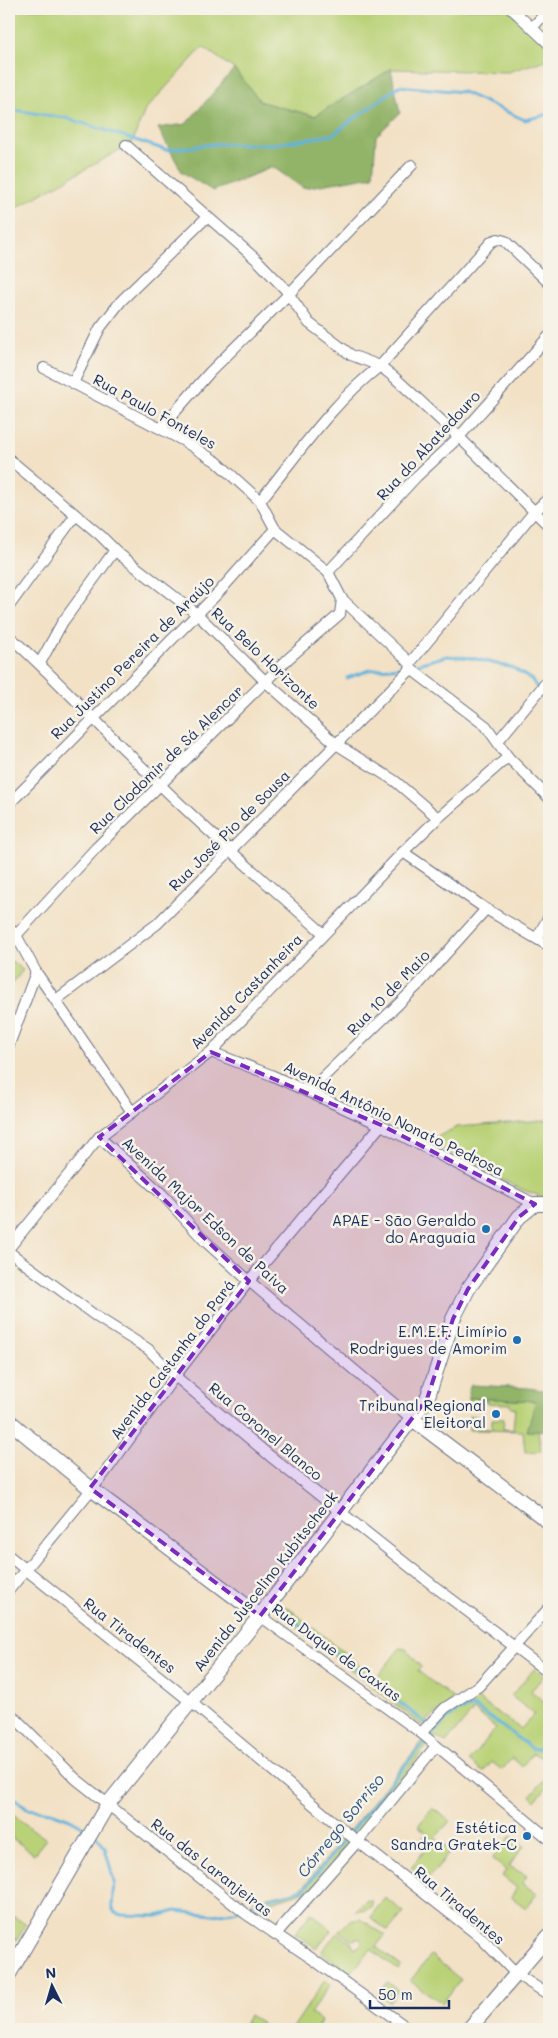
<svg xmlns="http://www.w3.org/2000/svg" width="558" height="2038" viewBox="0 0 558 2038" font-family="Mali,sans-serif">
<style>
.green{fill:#b9d277;stroke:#6a806a}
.forest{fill:#92b468;stroke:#567263}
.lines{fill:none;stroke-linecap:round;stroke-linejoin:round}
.stream{stroke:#62b3dd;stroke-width:3}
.street-casing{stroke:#666d82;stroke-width:12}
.secondary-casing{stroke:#666d82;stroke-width:16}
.street{stroke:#fff;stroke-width:10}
.secondary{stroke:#fff;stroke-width:14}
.marked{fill:#7b2cbf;fill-opacity:0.2;stroke:#7b2cbf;stroke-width:4;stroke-dasharray:10 6;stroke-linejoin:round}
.poi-dot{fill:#1f6fb2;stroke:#f7f3e8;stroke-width:2}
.labels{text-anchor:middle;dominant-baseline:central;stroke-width:5;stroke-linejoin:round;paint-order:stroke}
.street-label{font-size:15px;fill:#1b2f5e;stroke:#f7f3e8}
.poi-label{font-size:15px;fill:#1b2f5e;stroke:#f7f3e8;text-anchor:end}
.water-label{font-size:16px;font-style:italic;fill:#305784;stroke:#f7f3e8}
</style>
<rect width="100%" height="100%" fill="#f7f3e8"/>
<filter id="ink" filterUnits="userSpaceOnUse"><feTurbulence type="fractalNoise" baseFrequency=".02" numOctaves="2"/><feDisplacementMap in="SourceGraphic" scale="10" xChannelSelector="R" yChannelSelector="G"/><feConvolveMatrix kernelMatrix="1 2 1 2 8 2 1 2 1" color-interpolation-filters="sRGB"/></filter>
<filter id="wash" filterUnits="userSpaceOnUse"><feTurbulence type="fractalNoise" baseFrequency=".0096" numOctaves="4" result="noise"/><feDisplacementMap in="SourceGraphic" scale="20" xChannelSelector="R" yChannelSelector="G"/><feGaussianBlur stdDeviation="1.12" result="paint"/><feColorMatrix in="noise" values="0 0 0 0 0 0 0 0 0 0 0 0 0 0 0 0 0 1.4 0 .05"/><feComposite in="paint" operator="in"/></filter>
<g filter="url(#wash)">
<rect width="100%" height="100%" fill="#f2e1c5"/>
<g class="green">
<polygon points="9,9 508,9 549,46 549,59 508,72 391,69 315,116 261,102 234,69 203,47 145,110 132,143 9,212"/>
<polygon points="9,959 23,970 9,988"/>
<polygon points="546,1120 549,1122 549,1199 523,1190 427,1142 457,1127"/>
<polygon points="469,1398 537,1401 527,1431 538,1431 541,1451 525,1452 523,1431 469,1430 469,1416 478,1416 478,1428 492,1429 492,1419 504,1419 503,1429 513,1430 515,1408 511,1407 510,1404 487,1403 487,1401 477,1400 477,1404 469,1404"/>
<polygon points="281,1607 287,1607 376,1678 400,1648 406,1649 421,1667 418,1671 454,1699 422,1725 420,1724 280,1614 278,1610"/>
<path d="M535,1668L544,1676L531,1691L549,1706V1762L533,1753L522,1766L512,1758L502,1770L492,1762L483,1772L469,1761L496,1728L474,1710L446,1743L435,1736L312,1889L259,1906L252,1900L297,1891L305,1885L430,1732L429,1730C440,1718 458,1699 475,1697L521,1729L534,1714L511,1696Z"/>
<polygon points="548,1775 549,1784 535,1801 530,1796"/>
<polygon points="432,1808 450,1821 435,1838 451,1851 427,1880 411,1867 426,1849 419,1843 427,1833 418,1826"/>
<polygon points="10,1813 46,1839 34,1854 9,1836"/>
<polygon points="511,1836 524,1846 509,1866 527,1876 522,1883 537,1894 526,1908 511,1897 517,1888 502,1876 506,1870 492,1859"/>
<polygon points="385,1898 404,1912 388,1931 370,1917"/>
<polygon points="366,1900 372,1901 372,1907 354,1912"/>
<polygon points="311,1913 332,1930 316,1948 295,1933"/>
<polygon points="9,1914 26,1924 17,1940 9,1935"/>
<polygon points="361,1919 385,1935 376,1947 401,1966 398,1970 371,1949 350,1974 321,1952 337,1933 351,1942 354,1948 359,1947 362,1942 359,1938 352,1940 339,1931 349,1921"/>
<polygon points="431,1955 461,1980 442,2003 410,1981"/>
<polygon points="325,1980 331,1984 310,2013 321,2021 316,2029 292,2029"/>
<polygon points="388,1982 398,1990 389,2002 378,1994"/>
<polygon points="249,2015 262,2023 259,2029 242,2029"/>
</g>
<g class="forest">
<polygon points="234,69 261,102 315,116 391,69 400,113 376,136 373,176 303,188 273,167 213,191 182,172 158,128 186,124"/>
<polygon points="471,1385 528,1388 549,1391 549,1430 527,1431 536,1401 469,1398 468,1391"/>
</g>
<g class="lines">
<g class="stream">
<polyline points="9,109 70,119 166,150 215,144 274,144 332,135 399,86 463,92 525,120 549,114"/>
<polyline points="347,678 370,670 410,666 447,656 472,658 513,668 532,680 549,709"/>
<polyline points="281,1610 436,1731"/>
<polyline points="9,1794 27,1809 51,1812 70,1819 88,1829"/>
<polyline points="95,1834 105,1848 114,1881 112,1907 115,1913 122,1915 157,1916 176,1911 214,1915 238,1911"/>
<polyline points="243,1909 254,1903 304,1889 415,1753 445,1721 458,1711 475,1707 533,1749 549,1748"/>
</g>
</g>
</g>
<g filter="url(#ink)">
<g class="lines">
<defs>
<g id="street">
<polyline points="512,9 549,44"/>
<polyline points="532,28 549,9"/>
<polyline points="126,145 258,261 285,289 309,323 351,355 380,366 394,377 459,437 549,526"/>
<polyline points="44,368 182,440 217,462 260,501 275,529 328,572 342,599 410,663 411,669"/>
<polyline points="73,383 100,328 121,301 207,217"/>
<polyline points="161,428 210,372 288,295 412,165"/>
<polyline points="9,459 100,535 119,554 197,614 266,682 336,744 395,781 438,818"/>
<path d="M260,501C298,454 332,403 380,366L492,241L498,239L505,241L549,283"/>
<polyline points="328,572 417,476 459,437 549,336"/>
<polyline points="9,606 75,516"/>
<path d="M9,636C51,673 88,714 128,753C190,816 257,875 323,933"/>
<polyline points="40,663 62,623 115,550"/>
<polyline points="410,663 534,512 549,498"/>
<polyline points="411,669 486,726 508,757 549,798"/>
<polyline points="498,741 549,679"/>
<polyline points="9,804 219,592 275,529"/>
<polyline points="403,852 486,909 549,946"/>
<polyline points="9,928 16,935 36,972 132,1112"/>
<polyline points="537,938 549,916"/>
<polyline points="9,943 96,848 289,658 340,614 342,599"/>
<polyline points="56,1000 157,924 411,669"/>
<polyline points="9,1045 36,972"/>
<polyline points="211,1052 271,1075 381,1125 535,1204"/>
<polyline points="308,1092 418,985 486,909"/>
<polyline points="99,1137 162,1194 205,1241 249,1281 411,1418"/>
<polyline points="9,1248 99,1137 211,1052 403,852 438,818 508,757"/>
<polyline points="9,1252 97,1317 148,1349 175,1376 270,1456 434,1586 549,1673"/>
<polyline points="9,1556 191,1702 347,1833 479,1936 516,1974 549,1995"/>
<polyline points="9,1590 104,1474 175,1376 249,1281 381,1125"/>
<polyline points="260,1616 421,1733 549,1839"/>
<polyline points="9,1712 76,1779 246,1914 311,1958 409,2029"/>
<polyline points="421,1733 445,1708 479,1686 549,1608"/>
<polyline points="275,1935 358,1841 436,1746"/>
</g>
<g id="secondary">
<polyline points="411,1418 549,1522"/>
<polyline points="9,1421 90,1488 260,1616"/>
<polyline points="9,1974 108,1804 260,1616 427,1399 453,1319 468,1289 519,1217 535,1204 549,1204"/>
<polyline points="469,2029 549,1936"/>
</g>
</defs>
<use href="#street" class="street-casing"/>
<use href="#secondary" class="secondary-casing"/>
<use href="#street" class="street"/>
<use href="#secondary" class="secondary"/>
</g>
</g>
<path class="marked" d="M211,1052L381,1125L535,1204L519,1217L468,1289L453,1319L427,1399L260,1616L90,1488L249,1281L99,1137Z"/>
<g class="poi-dot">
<circle cx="486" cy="1229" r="5"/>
<circle cx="517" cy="1340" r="5"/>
<circle cx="496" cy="1414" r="5"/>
<circle cx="527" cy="1836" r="5"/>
</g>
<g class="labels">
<g class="street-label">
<text transform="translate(155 411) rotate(29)">Rua Paulo Fonteles</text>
<text transform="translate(428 445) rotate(-47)">Rua do Abatedouro</text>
<text transform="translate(132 657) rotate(-45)">Rua Justino Pereira de Araújo</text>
<text transform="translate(266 658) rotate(43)">Rua Belo Horizonte</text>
<text transform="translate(166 759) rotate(-44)">Rua Clodomir de Sá Alencar</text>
<text transform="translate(229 830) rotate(-45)">Rua José Pio de Sousa</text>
<text transform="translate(246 991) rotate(-46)">Avenida Castanheira</text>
<text transform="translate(388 992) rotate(-46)">Rua 10 de Maio</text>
<text transform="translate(394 1118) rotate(26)">Avenida Antônio Nonato Pedrosa</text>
<text transform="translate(206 1215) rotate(43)">Avenida Major Edson de Paiva</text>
<text transform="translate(172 1359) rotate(-53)">Avenida Castanha do Pará</text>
<text transform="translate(266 1431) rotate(40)">Rua Coronel Blanco</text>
<text transform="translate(265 1581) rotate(-52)">Avenida Juscelino Kubitscheck</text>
<text transform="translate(130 1635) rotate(38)">Rua Tiradentes</text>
<text transform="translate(337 1652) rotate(36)">Rua Duque de Caxias</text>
<text transform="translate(212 1867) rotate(38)">Rua das Laranjeiras</text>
<text transform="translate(460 1905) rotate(40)">Rua Tiradentes</text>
</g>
<g class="poi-label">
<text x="476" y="1220">APAE - São Geraldo<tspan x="476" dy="17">do Araguaia</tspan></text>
<text x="507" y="1331">E.M.E.F. Limírio<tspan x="507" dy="17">Rodrigues de Amorim</tspan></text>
<text x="486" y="1405">Tribunal Regional<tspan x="486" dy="17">Eleitoral</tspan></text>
<text x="517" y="1827">Estética<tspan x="517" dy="17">Sandra Gratek-C</tspan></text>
</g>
<g class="water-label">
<text transform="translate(340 1825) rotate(-51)">Córrego Sorriso</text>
</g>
</g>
<rect width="558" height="2038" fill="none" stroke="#f7f3e8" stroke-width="30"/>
<g transform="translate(52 1986) rotate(355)" stroke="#f7f3e8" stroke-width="4" paint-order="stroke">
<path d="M0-4L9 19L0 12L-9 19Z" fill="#1b2f5e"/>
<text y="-8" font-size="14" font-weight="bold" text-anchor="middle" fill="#1b2f5e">N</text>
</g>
<path d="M370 2000v8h79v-8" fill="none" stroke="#1b2f5e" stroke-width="2.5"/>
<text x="378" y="2000" font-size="15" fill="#1b2f5e" stroke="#f7f3e8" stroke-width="4" paint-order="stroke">50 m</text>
</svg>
